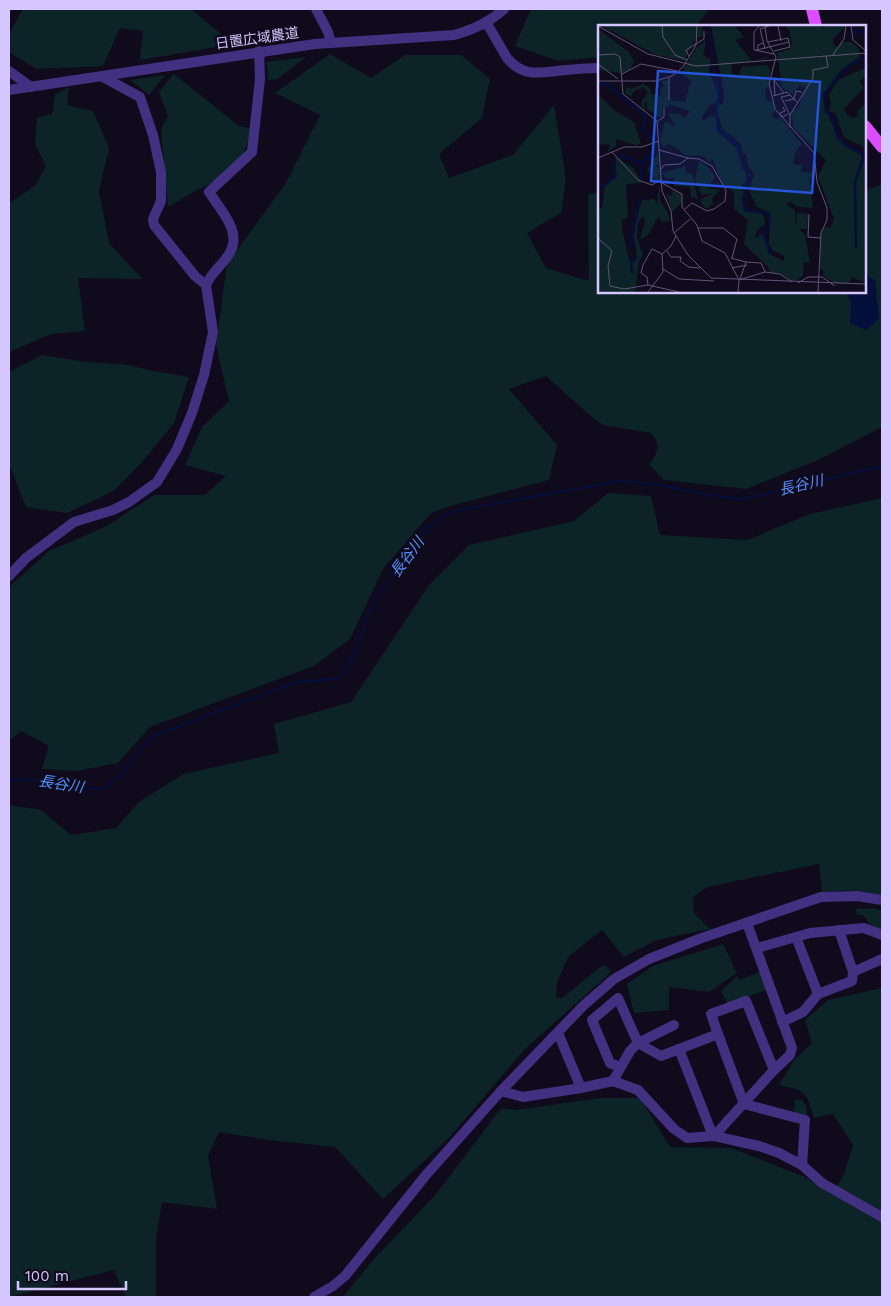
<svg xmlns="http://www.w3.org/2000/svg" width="891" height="1306" viewBox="0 0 891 1306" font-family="'Work Sans','Noto Sans JP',sans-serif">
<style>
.green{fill:#0c2327}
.water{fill:#040e3b}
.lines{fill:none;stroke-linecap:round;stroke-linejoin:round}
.stream{stroke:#040e3b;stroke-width:2}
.minor{stroke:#423081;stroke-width:10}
.major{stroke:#dc4dff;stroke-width:12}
.labels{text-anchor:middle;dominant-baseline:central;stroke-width:5;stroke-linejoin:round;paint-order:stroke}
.street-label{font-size:14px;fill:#d6c6ff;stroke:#100a1d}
.water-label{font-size:15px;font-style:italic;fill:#5491ff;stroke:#100a1d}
.inset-river{fill:none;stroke:#040e3b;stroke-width:2.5}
.inset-road{fill:none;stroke:#5f5577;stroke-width:1}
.view{fill:#2654da;fill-opacity:0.15;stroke:#2654da;stroke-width:2.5}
.inset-edge{fill:none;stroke:#d6c6ff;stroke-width:2.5}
</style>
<rect width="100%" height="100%" fill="#100a1d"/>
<g class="green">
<polygon points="23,9 191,9 233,44 140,60 143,31 120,28 103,66 36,69 9,52 9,34"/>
<polygon points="531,9 708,9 708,11 696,26 600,26 600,57 558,61 515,46"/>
<path d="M330,54L371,78L405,55H461L490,79L482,118L439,154L449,178L513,155L554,105L566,179L561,213L527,233L546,268L589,281L588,194L600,193V291H865V190L882,184V427L818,460L746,489L664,480L649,464C658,454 661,444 651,433L603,425L593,418L546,376L509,389L557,445L549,480L454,505L431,513L383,569L350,639L314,666L150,727L118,763L77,771L42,769L49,746L21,731L9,741V587L49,551L105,527L154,495H205L226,476L185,465L202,427L229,401L216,345L227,264L286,183L320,115L275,93Z"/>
<polygon points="306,57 277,79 268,80 267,62"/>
<polygon points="174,74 239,126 253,129 236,172 195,191 168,207 161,129 168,116 159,92"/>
<polygon points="165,75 149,95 130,80"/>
<polygon points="69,87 67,105 93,111 109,148 99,191 109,243 142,279 78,278 85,331 51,334 9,352 9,203 35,186 46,166 35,144 37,118 52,114 55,95"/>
<polygon points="42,355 86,362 129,365 153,371 189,377 174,423 142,462 114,491 67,513 26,507 9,464 9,372"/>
<path d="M608,493L651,496L660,535L747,540L810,514L882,498V896C862,889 842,890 822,892L819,864L707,887L693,897L694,913L710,929L656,940L624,957L602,930L568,957L557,983L556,997L561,999L600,967L606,965L610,971L609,974L524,1050L448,1139L383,1199L335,1147L269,1140L219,1132L208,1156L217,1209L162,1202L156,1239V1297H126L114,1270L9,1297V805L41,810L71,835L116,828L139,802L183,774L279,753L274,724L351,702L429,585L469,545L574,521Z"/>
<polygon points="873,908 882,911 882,931 872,927 863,915 857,915 856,909"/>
<polygon points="723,944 737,973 709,992 669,987 669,1010 634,1013 627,984 653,966"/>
<polygon points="760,972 766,990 728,1005 721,991 737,976 739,980"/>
<path d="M882,988V1297H343L373,1260L437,1193L501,1108L516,1110L600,1098H640L670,1147L731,1148L805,1177L832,1195L844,1174L853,1145L833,1114L814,1118C806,1093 807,1090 781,1086L779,1084L795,1059L812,1043L805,1020L828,1000Z"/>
<polygon points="795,1099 802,1100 806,1106 807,1116 794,1114"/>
</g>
<polygon class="water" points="865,274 875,281 879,319 866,330 850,323 851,302 845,291 865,291"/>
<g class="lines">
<path class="stream" d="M9,780L27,779L92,789L103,788L121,775L148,740L156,735L293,683L338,678C354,664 361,631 369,612C373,603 380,594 385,586C403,557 422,524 454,511L619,481C661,482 701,497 743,499L882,466"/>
<g class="minor">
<polyline points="316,9 328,32 331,43"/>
<path d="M486,22L507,58C524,79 543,72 566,70C577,69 588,68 599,68"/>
<polyline points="9,71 31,87"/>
<path d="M9,90L315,44L454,35C472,30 490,22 504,9"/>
<path d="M206,285C213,270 222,266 229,254C243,232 221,211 209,192L252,152L260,79L259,51"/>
<polyline points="9,576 26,558 74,522 113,510 129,502 157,482 177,449 192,413 204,375 213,332 206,285 195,276 154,225 153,219 161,201 161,172 153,135 140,97 103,77"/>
<polyline points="839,930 853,972"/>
<polyline points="796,937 818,994"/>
<polyline points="757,948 810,933 864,928 882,935"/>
<polyline points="782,1022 803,1012 818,994 852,981 853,972 882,959"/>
<polyline points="558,1033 581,1088"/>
<polyline points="718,1034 744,1104 805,1120 802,1165"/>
<polyline points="679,1049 713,1136"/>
<polyline points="620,1067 610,1063 592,1020 618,998 638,1043 674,1025"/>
<polyline points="613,1081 630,1051 638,1043 661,1056 718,1034 711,1014 746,1001 774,1070"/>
<polyline points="501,1091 523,1097 581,1088 613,1081 638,1090 674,1129 687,1138 714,1136 759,1146 779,1153 802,1165 822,1183 882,1217"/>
<polyline points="714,1136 774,1070 790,1055 792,1048 747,923"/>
<polyline points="314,1297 333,1286 345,1276 426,1175 501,1091 583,1006 614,979 649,959 699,939 821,897 857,896 882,900"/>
</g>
<g class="major">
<polyline points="812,9 816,26"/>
<polyline points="865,126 882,147"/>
</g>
</g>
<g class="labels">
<g class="street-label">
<text transform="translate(257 38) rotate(-8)">日置広域農道</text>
</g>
<g class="water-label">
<text transform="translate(801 485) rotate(-13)">長谷川</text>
<text transform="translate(407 557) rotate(-53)">長谷川</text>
<text transform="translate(61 784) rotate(9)">長谷川</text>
</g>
</g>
<g transform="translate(598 25)">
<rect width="268" height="268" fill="#100a1d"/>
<path d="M4,1H104L105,11L97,14L86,36L56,29ZM113,1H137L146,12L137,15L154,36L169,32L170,33L133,40L135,49L142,50L143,42L170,40L172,47L170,62L167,63L169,76H174L177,87L173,90L181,96L179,89L204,119L198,125L195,139L204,140L203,147L217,148V152L211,153L215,183L199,182L193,177L188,179L197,185L198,201L199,188L210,189L209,204H201L207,210L212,238L206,237L205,251L196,257L182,248H172L170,242L146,219L150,195L136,184V167L125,160L114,133L112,137L104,131L87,130L70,118L66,123L62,116L67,96L78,102L70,88L84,89L86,93L92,86L71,79L70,83L65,82L63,93L49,84V77L46,78L48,85L44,82L43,76L50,68L46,62L35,67L34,71L27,69L28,61L32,64L45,59L51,62L54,70L60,69L64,72L62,66L66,60L63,56L70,55L71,75L87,77L93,56L83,49L98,23L108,15L105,30L113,35L111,46L120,68L118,78L112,79L104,92L105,96L112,91L117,92L120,107L138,123L148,148V158L143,160L147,169L144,173L146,185L164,188L167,194V199L159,205L157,213L165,209L171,229L186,236V231L174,225L171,219L172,188L159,182L151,166L156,149L150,140L148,128L145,129L143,119L124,103L119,85L120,80L125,79L126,68ZM187,1H223L226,3L227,1H248L235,14V19L240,22L243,17H254L261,24V34L240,49L226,69L228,86L242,115L263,130L265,138L267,136V258L254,252L251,258L239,259L225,251V245L222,244L223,209L227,202L232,203L236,194L220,152L228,135L195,102L194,86L200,83L208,63L202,60L194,69L184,62L179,28L192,24L194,19L191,5ZM0,4L31,27L36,37L31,46L22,48L0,45ZM267,43V52L262,56L266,63L245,85L253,93L260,91L259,87L267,79V128L265,122L246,112L237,88L231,86L233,79L231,70L240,55ZM0,69L16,85L36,97L43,119L37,120L18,114V121L10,127L12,120L0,119ZM60,128L61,139L57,141L62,144L61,152L59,156L49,145ZM18,132L35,143L45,158L28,159L30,192L24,195V204L31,235L38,236L39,231L35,206L44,175L56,174L59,179L62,156V175L70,188L72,196L63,197L61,191L50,210L42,215L47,195L44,191L40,199L39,213L45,230L41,237L37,267H0V186L4,182L7,159L17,154ZM101,136L111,143L117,152L109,163L122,165L113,174L116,178L108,184L101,175L116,168L104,170L102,166L97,154ZM88,141V149L94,148L100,174L93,172L92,162L76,161V153H68L64,148ZM75,165L83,169L84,177L74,187L68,168L73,171Z" fill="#0c2327"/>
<path class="inset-river" d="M110,1L116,37M255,1L257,7L268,6M116,41L121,69L118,84L120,104L139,120L145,143L151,150L145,174L147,185L171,189V201L166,207L172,229M0,61L6,58L10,60L48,91L44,104L56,115M21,131L42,137M44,155L42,140L55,128V120M4,162L18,151L15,137M258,223L257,157L265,133L264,129L247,120L239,111L234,92L228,86L226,69L246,44L263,32M32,224L42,173M34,248L33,237L38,233"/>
<path class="inset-road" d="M0,1L50,29L98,41L268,28M64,1L65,12L77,30L89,35M161,1L156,7V25L176,29M167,1L169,16L178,32L171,59L177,84L216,128L219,157L229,183V195L223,208L220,267M180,1L183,16M253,1L255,15L268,26M170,17L190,13L192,22L176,26M165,18L160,20L159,25L191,17M167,24L162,4L171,1M0,30L17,29L22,32L25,69L59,96L64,166L73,186L75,206L90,230L113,253L268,259M235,30L246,14L248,1M91,31L88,25L106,14V6M0,39L20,54M24,49L43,39L79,46M71,53V75M0,56H58L74,51L85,42L98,20L99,1M192,70L183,72L192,90V103M175,71L189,67L199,77M177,71L176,55L186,68M187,76L196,74L198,66L204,67M185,82L187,86L182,88L184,92L190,89M192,90L215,53V45L230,42L228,31M60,96L66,92V83M61,125L90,133M14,127L40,155L54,160L63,154M0,133L26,122H44L61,116M63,144L66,140L82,139L90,133L101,134L114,141L128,165L127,176L116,184L109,186L94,178L87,184M64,158L84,169V182L99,200L104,216L127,228L141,255L140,267M211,189L210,212L223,213M100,203H125L139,214L134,233M76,208L92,194M0,213L14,226L10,241L12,261L26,264L50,260L81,267M69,226L73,232H83L82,236L91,242L102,243M64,229L73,221L78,211M133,233L148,237L142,254M148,237L163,238L167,247M134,243L149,240M65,244L81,254L116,256M141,255L167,247L182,249L194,257M200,258L210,252H224L237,261M50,260L49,252L43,248L45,240L54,224L64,229M50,267L65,247L64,229"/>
<path class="view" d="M60,46L222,57L214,168L53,156Z"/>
<rect width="268" height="268" class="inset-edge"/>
</g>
<rect width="891" height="1306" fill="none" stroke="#d6c6ff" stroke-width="20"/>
<path d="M18 1281v8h108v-8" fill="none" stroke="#d6c6ff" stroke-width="2.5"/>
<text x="25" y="1281" font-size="15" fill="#d6c6ff" stroke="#100a1d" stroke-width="4" paint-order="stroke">100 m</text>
</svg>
